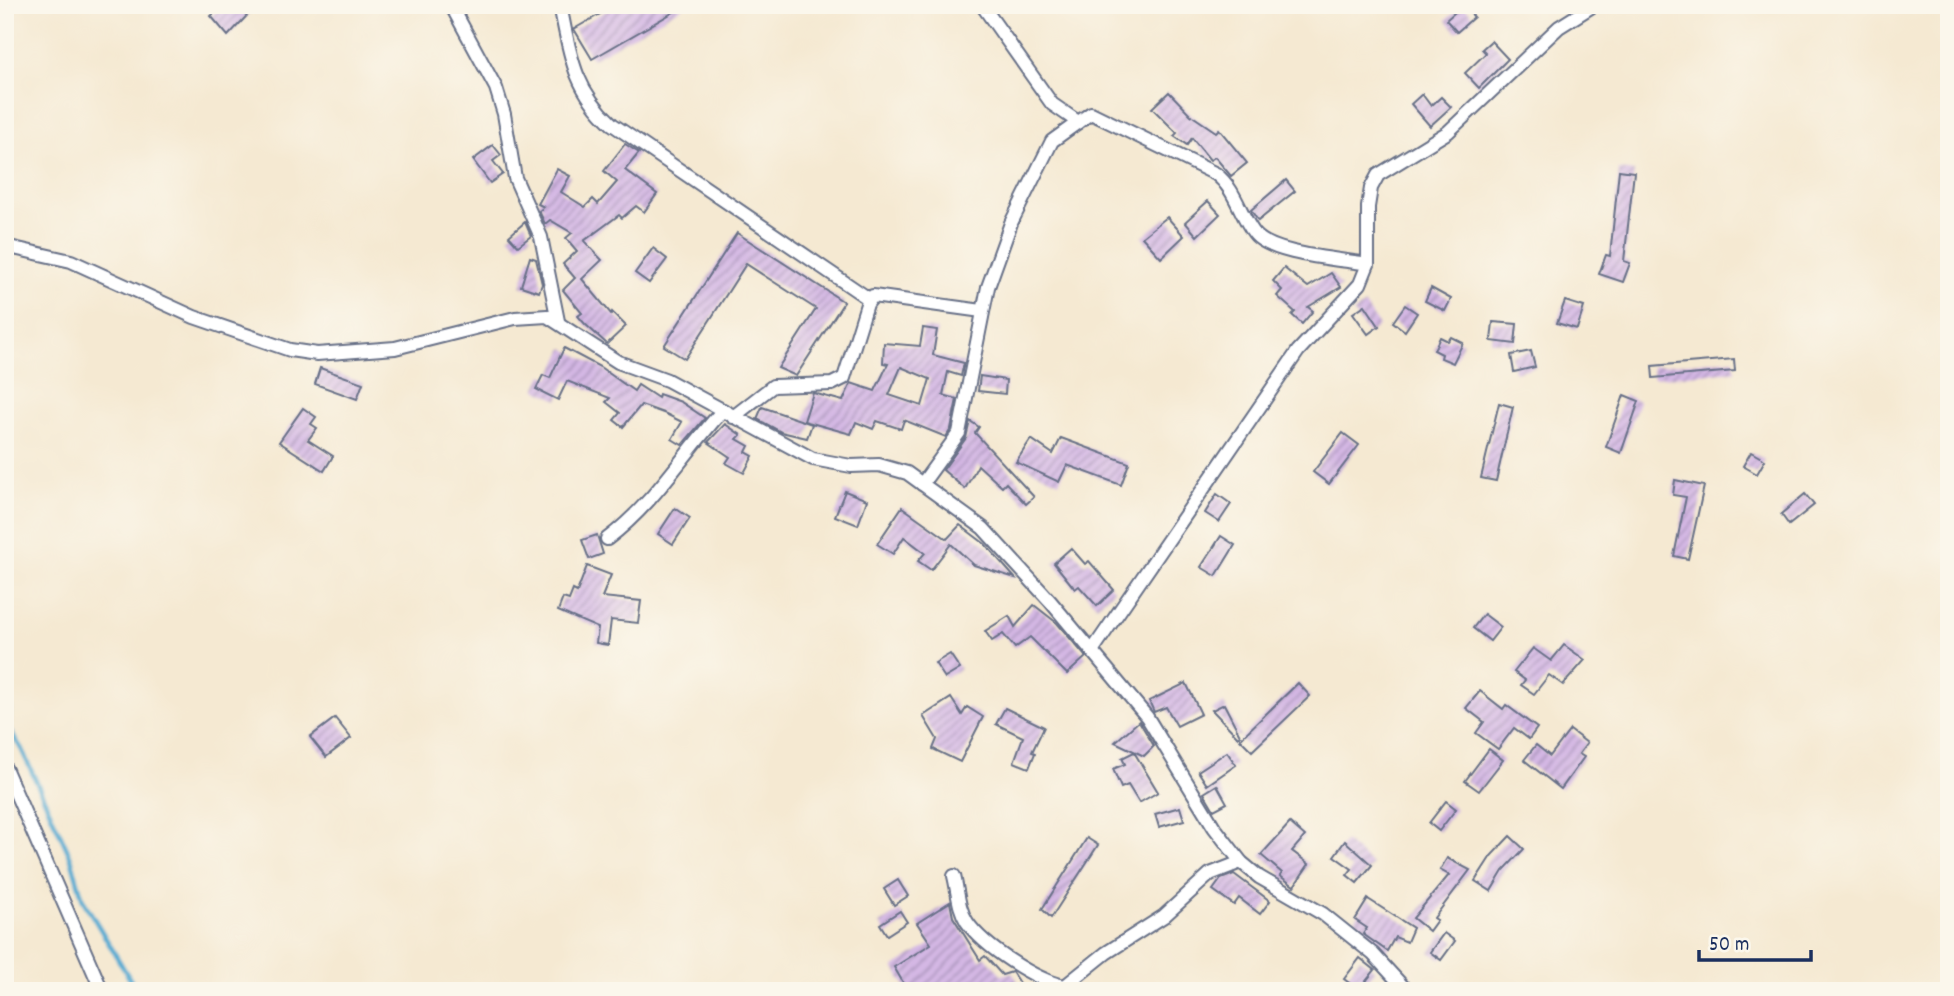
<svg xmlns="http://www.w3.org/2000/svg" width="1954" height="996" viewBox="0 0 1954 996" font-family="Dekko,sans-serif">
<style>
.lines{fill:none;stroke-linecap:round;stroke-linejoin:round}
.stream{stroke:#55abd2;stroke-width:4.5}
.building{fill:url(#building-hatch);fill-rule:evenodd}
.minor-casing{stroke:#677087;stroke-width:16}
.minor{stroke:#fff;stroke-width:12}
</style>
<defs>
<pattern id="building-hatch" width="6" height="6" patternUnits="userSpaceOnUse" patternTransform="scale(1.75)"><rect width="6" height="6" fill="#d4b7e4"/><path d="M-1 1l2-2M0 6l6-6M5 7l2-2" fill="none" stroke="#ab95bc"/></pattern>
</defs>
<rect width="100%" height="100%" fill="#fbf7ec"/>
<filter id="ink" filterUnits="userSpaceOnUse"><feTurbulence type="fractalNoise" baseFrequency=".0143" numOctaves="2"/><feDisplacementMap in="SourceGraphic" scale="14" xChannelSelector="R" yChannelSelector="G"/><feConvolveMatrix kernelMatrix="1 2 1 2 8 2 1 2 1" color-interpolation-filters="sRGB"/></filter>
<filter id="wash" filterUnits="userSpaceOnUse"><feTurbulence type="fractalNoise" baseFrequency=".00686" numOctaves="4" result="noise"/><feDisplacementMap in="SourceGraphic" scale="28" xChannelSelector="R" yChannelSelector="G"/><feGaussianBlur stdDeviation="1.57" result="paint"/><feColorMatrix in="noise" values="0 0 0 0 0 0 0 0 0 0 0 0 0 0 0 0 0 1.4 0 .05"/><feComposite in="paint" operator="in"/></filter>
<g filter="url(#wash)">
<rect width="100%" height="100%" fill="#f5e9d2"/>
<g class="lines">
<polyline class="stream" points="5,680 10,706 9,730 21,748 71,858 83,900 137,991"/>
</g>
<g id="blocks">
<g class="building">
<polygon points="223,5 257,5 228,36 211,16"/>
<polygon points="616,5 686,5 592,59 574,29"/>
<polygon points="1463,5 1474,17 1457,32 1446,20"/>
<polygon points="1491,41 1508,59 1479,88 1465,73 1486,53 1482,49"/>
<polygon points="1169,92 1191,115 1216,132 1219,129 1247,163 1231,176 1215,157 1210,160 1192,138 1187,145 1174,136 1177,133 1152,108"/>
<polygon points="1422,94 1431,106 1441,97 1451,107 1430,126 1411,104"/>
<polygon points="625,144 639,153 625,170 657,194 644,212 636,206 622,218 619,215 584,241 602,260 582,279 611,314 612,312 626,326 607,344 585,324 578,316 582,313 563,290 575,278 563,264 577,251 566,238 572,233 550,220 545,224 539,211 544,207 538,204 557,169 570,176 561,192 585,207 593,199 598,204 617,182 604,171"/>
<polygon points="493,145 501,155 493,161 503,174 490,183 473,160"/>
<polygon points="1619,170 1634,172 1624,261 1630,263 1623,282 1599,274 1606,255 1610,256"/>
<polygon points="1286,180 1295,191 1258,221 1251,210"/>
<polygon points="1208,201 1220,214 1197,236 1185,222"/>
<polygon points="1167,217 1184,236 1161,258 1142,237"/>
<polygon points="525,222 531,236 518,246 509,236"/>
<polygon points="737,233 844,302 796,376 778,368 816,309 746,264 685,359 664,346"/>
<polygon points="653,248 667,259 649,283 635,273"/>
<polygon points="530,257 536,259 542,284 539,292 521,286"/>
<polygon points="1284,268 1308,287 1331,273 1341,287 1308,307 1313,311 1302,324 1292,315 1295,312 1277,296 1282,290 1273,281"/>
<polygon points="1431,288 1451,299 1445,311 1425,301"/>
<polygon points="1565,301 1584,307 1577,329 1557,323"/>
<polygon points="1365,305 1379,326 1368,334 1353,313"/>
<polygon points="1405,305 1417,313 1405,331 1393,322"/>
<polygon points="1493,322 1517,324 1515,344 1491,341"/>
<path d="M923,328L937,330L933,355L964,363L961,376L948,372L943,395L957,399L951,429L946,437L904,420L901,429L877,421L873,429L856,422L851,434L804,421L813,393L843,401L851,383L875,391L888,364L883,363L884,343L920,346ZM901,367L930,379L922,406L889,395Z"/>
<polygon points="1440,337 1448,341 1451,337 1463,343 1453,363 1441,358 1442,354 1434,350"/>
<polygon points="564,348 600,367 634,391 638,385 658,398 659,394 681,402 705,418 682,445 672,439 682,422 666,414 641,405 623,427 614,420 620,413 606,402 610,398 567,381 558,400 536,389 543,375 550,378"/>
<polygon points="1531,351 1535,367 1514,372 1511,355"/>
<polygon points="1734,359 1735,371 1653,378 1652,366"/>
<polygon points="320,368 363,383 357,399 315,384"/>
<polygon points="980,376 1006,380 1005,394 978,391"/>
<polygon points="1624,395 1639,401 1621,453 1606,447"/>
<polygon points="1499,403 1513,407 1496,481 1481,478"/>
<polygon points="762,407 812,424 807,438 781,432 757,419"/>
<polygon points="303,408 316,417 311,424 317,428 308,440 333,456 324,471 279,442"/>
<polygon points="970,421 979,427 975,433 1034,497 1026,504 1006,483 1002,487 978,465 965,489 943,470 966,438"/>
<polygon points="725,424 741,435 737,439 749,446 746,452 753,456 744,473 726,463 730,457 708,442"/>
<polygon points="1343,433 1359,445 1329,484 1313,472"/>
<polygon points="1061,438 1129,463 1121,485 1067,465 1059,482 1016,462 1031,439 1053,454"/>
<polygon points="1751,452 1765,460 1757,474 1743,466"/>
<polygon points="1675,480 1704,486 1688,559 1674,556 1686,497 1673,495"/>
<polygon points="845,491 867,500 858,525 835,516"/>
<polygon points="1217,494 1231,504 1219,522 1205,513"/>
<polygon points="1805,494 1814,505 1789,525 1781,514"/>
<polygon points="902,507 947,539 960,525 985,544 1015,578 974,565 951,544 931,570 918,561 925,553 904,537 893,554 877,544"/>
<polygon points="675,508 690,518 673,544 658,534"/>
<polygon points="597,535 603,554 589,559 582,540"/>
<polygon points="1221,536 1235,545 1216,576 1201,567"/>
<polygon points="1071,548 1085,564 1089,561 1114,590 1097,606 1079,586 1075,589 1054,563"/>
<polygon points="587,566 611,575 602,597 641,601 638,623 611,620 608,645 596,643 598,628 558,611 563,598 569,600 573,590 577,592"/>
<polygon points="1034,605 1057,623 1086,657 1067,674 1030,637 1015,648 1003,634 992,641 985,631 1009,616 1015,627"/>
<polygon points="1484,614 1501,627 1490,641 1473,628"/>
<polygon points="1564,645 1585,660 1563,685 1549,675 1534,694 1521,685 1525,680 1514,672 1533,648 1551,661"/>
<polygon points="950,654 960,669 945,678 935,663"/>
<polygon points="1186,683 1201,714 1177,726 1166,707 1154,712 1149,701"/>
<polygon points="1298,683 1310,696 1252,751 1240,739"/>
<polygon points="1480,691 1503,709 1506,705 1537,728 1529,739 1514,728 1498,749 1476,733 1484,722 1466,708"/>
<polygon points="951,698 962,715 967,707 983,717 960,762 933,749 937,739 923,716"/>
<polygon points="1224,704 1240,735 1238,737 1212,710"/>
<polygon points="1005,708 1044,727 1032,752 1035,753 1029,768 1014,762 1023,737 996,724"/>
<polygon points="335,718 351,738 326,757 310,737"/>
<polygon points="1139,721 1154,746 1144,756 1115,742"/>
<polygon points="1570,730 1587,743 1579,754 1584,757 1561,789 1524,760 1536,745 1550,756"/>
<polygon points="1489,749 1503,760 1479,791 1465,781"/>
<polygon points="1134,752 1158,792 1139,803 1128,785 1121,788 1113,769 1125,764 1122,758"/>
<polygon points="1227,752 1236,765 1207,785 1198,771"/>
<polygon points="1217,785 1227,803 1214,810 1204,793"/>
<polygon points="1446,801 1456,809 1439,831 1429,823"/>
<polygon points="1180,807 1184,820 1159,827 1155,814"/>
<polygon points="1290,823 1305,836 1292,851 1309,864 1294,886 1280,876 1282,873 1261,855"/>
<polygon points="1510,836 1524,849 1503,871 1491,891 1475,881 1491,856"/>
<polygon points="1087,838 1098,845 1051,918 1042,909"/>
<polygon points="1345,841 1372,865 1357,883 1347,875 1352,869 1334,856"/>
<polygon points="1447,858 1470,870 1434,918 1437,920 1429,931 1413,918 1449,875 1440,870"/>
<polygon points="1234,874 1270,901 1260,914 1239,898 1234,905 1213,890 1221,879"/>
<polygon points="898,880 908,896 894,905 884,889"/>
<polygon points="1368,899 1413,928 1407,942 1395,937 1387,951 1363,934 1367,928 1355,920"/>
<polygon points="950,902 953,917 980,960 985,956 1002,975 1012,972 1024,991 908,991 894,967 931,944 917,923"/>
<polygon points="900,911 907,922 887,935 880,924"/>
<polygon points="1444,933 1455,941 1441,960 1430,952"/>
<polygon points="1360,958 1375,970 1366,981 1379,991 1360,991 1344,979"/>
</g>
</g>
</g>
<g filter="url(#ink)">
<use href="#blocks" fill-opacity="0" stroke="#677087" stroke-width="2"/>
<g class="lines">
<defs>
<g id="minor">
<polyline points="451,5 496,88 504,114 515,178 541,237 558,321"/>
<path d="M560,5C570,54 573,88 612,124L869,299"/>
<polyline points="982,5 1052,104 1078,122"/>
<polyline points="5,246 71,261 194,317 290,350 317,354 395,348 515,318 547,316 618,362 667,380 813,459 851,466 879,465 907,473 983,528 1050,601 1147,717 1214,827 1241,862 1259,877 1323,914 1373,954 1407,991"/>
<polyline points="733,417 773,386 832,384 844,378 867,304 873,296 982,311"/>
<path d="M922,484L959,433L988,287L1011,223L1052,141L1091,113L1216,174C1236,190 1239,213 1254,233C1270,255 1340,259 1368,264"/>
<path d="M607,539C655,503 683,454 723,410"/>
<polyline points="1092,651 1298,351 1360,284 1368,264 1368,207 1371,188 1378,175 1448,132 1559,27 1594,5"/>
<polyline points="5,768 102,991"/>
<path d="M954,876C958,892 958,908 967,922C984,947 1037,981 1065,986L1106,953L1164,916L1210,874L1241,862"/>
</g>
</defs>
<use href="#minor" class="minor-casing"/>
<use href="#minor" class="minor"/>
</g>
</g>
<rect width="1954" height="996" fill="none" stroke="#fbf7ec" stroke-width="28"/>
<path d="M1699 950v10h112v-10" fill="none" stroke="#1b2f5e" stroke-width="3.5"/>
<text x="1709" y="950" font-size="21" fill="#1b2f5e" stroke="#fbf7ec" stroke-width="5" paint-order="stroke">50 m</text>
</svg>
